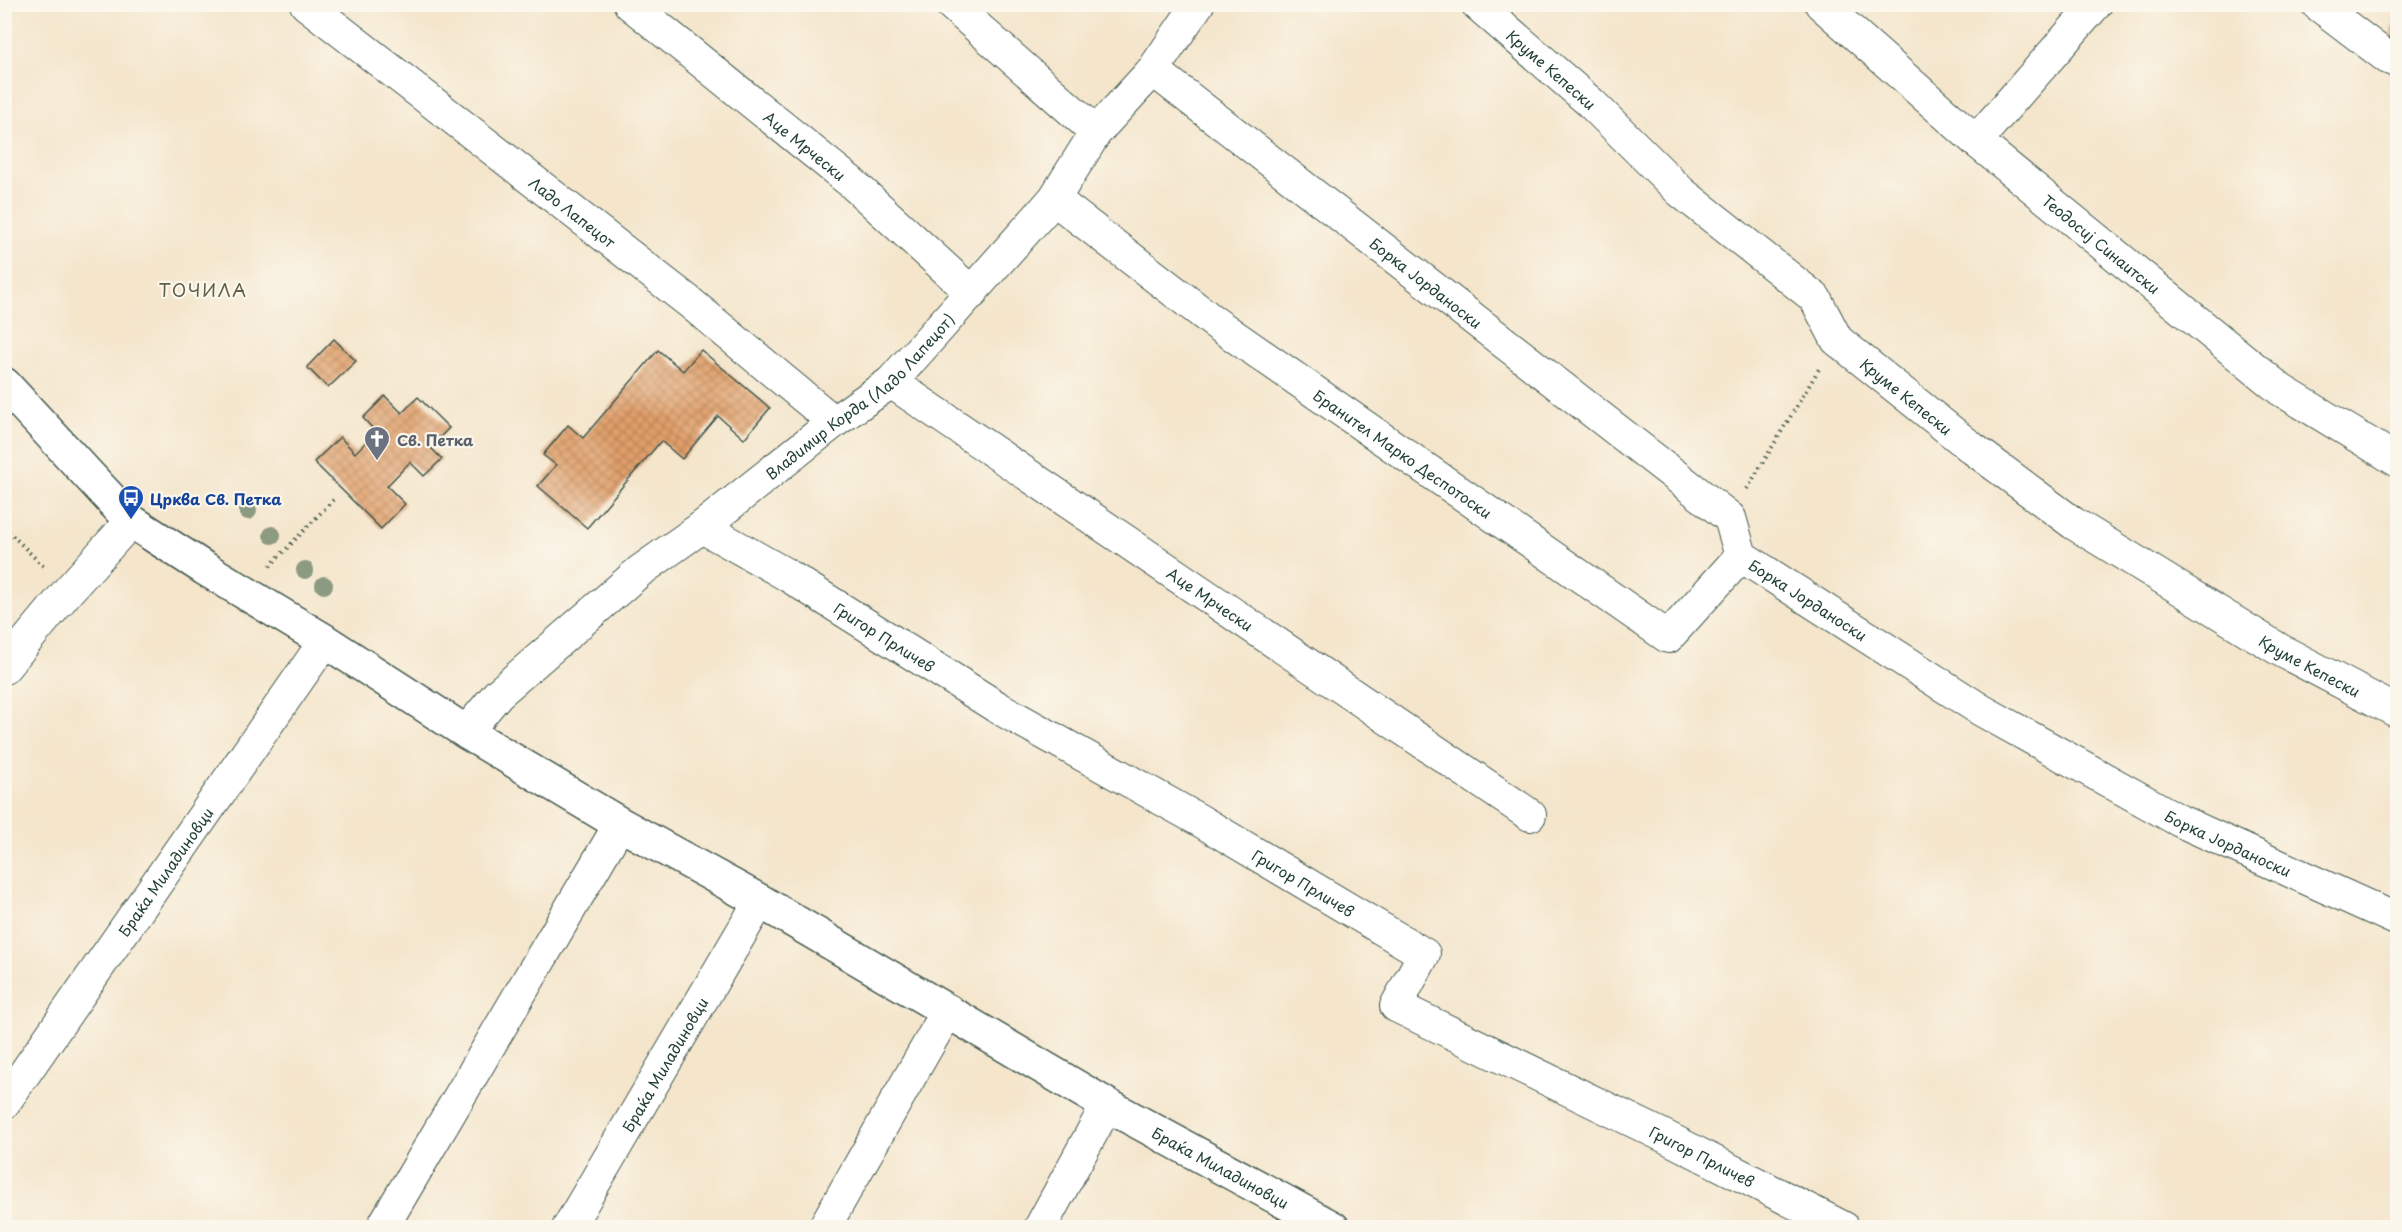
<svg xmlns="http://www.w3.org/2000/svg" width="2402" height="1232" viewBox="0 0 2402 1232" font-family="'Playpen Sans',sans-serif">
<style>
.building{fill:url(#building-cross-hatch)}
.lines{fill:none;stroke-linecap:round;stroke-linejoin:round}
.minor-casing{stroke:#3f564b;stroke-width:34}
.tertiary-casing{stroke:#3f564b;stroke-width:36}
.path{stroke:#3f564b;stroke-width:4;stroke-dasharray:1.5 4.5;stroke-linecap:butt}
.minor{stroke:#fff;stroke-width:32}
.tertiary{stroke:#fff;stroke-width:33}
.tree{fill:#8d9a82}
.labels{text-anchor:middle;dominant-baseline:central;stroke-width:4.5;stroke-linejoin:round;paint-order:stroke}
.street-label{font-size:15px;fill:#1f3d34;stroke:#fbf7ec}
.worship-label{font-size:15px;font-weight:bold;fill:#5b616d;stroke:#fbf7ec;text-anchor:start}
.transit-label{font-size:15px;font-weight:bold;fill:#164399;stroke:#fbf7ec;text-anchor:start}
.quarter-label{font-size:18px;letter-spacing:1.5px;fill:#635f47;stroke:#fbf7ec}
</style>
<defs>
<pattern id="building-cross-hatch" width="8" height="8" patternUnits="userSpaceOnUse" patternTransform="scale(1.5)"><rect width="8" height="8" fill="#e19f69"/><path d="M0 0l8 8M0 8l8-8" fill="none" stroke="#b68357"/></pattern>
</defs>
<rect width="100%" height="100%" fill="#fbf7ec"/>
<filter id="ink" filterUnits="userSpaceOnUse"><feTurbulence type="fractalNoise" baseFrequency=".0167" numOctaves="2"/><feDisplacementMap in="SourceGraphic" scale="12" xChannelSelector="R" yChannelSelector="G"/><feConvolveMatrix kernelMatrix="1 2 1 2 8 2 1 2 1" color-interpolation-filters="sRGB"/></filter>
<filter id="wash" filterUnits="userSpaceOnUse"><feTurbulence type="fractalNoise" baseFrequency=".008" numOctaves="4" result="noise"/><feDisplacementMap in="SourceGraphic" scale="24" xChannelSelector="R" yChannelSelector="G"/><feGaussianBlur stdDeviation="1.35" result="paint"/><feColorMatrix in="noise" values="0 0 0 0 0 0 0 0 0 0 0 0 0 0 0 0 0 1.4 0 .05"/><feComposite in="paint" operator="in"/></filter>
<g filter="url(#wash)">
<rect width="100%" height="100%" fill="#f4e5cb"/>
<g id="blocks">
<g class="building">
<polygon points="2397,11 2398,11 2398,43 2390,41"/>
<polygon points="334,339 356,361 328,388 307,367"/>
<polygon points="658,350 683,371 701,350 770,408 744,439 718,416 682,459 661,441 587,528 538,486 556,465 543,455 568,425 583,438"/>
<polygon points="385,396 402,413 418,397 449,428 430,447 442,459 424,476 410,462 387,486 405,504 381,529 314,462 340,437 355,453 376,432 363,418"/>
</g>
</g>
</g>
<g filter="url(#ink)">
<use href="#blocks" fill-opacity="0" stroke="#3f564b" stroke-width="1.5"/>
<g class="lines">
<defs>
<g id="minor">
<path id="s1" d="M306,4L688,301L834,422"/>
<path id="s2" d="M630,4L852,183L972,293"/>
<polyline points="951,4 1096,132"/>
<path id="s3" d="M1477,4L1591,103L1681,192L1815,298L1837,340L1972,448L2073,523L2280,650L2398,712"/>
<path id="s4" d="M1821,4L1976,141L2281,390L2398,461"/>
<polyline points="2317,4 2388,58 2398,62"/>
<path id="s5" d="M1153,70L1730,518L1741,556L1981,710L2180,821L2398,920"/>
<polyline points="1976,141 2096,4"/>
<path id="s6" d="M1054,199L1214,322L1668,637L1741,556"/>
<path id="s7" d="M891,382L1530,815"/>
<path id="s8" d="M702,527L787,575L997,707L1199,820L1424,954L1396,1006L1666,1137L1844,1228"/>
<polyline points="4,668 68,591 131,521"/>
<path id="s9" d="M466,732L498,694L640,571L702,527L834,422L891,382L1054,199L1096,132L1153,70L1198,4"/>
<path id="s10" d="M4,1103L325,641"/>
<polyline points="382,1228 620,824"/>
<path id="s11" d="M568,1228L760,901"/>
<polyline points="824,1228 948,1010"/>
<polyline points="1040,1228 1107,1105"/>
</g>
<g id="tertiary">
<path id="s12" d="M4,384L131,521L204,568L325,641L466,732L620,824L760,901L1107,1105L1333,1228"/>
</g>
</defs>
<use href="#minor" class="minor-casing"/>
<use href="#tertiary" class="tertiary-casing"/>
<g class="path">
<polyline points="1747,489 1819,369"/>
<polyline points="4,527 44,567"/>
<polyline points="270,566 334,499"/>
</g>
<use href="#minor" class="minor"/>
<use href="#tertiary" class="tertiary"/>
</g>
<g class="tree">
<circle cx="248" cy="511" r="9"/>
<circle cx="272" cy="535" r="9"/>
<circle cx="305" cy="570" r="9"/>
<circle cx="324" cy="585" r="9"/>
</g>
</g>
<defs>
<symbol id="church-pin" viewBox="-11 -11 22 30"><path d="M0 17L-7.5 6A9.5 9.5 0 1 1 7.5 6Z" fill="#6b7280" stroke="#fbf7ec"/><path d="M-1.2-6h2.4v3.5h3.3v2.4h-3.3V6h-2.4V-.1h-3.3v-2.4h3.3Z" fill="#fff"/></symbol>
<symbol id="bus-pin" viewBox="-11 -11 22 30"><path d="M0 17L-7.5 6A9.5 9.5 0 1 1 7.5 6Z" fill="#1a4fb4" stroke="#fbf7ec"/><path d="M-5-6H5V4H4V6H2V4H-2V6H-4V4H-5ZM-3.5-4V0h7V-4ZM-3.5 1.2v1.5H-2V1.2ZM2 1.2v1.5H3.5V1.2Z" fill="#fff"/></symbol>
</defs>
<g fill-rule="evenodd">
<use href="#church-pin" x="362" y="424" width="30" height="40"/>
<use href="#bus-pin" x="116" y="483" width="30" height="40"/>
</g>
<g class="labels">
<g class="street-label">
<text stroke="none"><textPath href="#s3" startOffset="99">Круме Кепески</textPath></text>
<text stroke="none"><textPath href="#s2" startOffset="225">Аце Мрчески</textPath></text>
<text stroke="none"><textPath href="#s1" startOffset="338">Ладо Лапецот</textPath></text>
<text stroke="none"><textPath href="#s4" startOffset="369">Теодосиј Синаитски</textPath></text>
<text stroke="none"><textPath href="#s5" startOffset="346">Борка Јорданоски</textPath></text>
<text stroke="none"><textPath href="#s9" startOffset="519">Владимир Корда (Ладо Лапецот)</textPath></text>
<text stroke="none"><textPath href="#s3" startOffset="585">Круме Кепески</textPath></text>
<text stroke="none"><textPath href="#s6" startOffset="432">Бранител Марко Деспотоски</textPath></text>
<text stroke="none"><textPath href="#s7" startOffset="386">Аце Мрчески</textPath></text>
<text stroke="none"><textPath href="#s5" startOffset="850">Борка Јорданоски</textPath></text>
<text stroke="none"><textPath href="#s8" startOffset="213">Григор Прличев</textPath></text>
<text stroke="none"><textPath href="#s3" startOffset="1071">Круме Кепески</textPath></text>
<text stroke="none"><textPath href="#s5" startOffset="1336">Борка Јорданоски</textPath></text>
<text stroke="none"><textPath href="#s10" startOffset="282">Браќа Миладиновци</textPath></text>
<text stroke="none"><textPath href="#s8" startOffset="699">Григор Прличев</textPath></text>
<text stroke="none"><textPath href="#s11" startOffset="190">Браќа Миладиновци</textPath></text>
<text stroke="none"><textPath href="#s8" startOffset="1239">Григор Прличев</textPath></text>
<text stroke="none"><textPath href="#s12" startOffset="1454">Браќа Миладиновци</textPath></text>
</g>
<g class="worship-label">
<text x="397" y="439">Св. Петка</text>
</g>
<g class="transit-label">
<text x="150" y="498">Црква Св. Петка</text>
</g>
<g class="quarter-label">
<text x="203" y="289">ТОЧИЛА</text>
</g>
</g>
<rect width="2402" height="1232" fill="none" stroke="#fbf7ec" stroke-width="24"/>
</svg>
